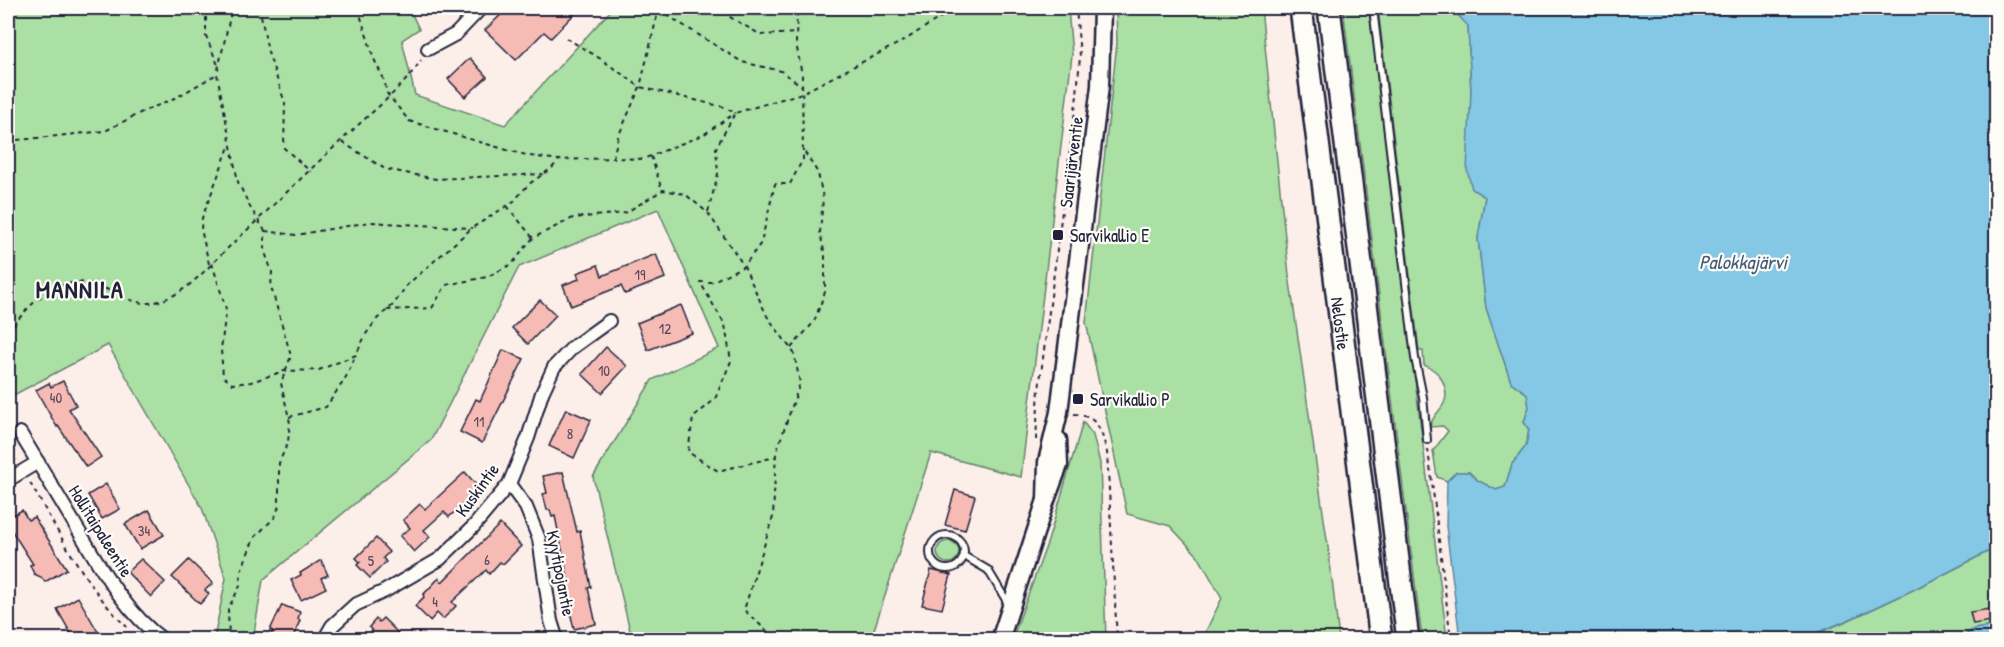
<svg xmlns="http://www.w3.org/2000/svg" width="2004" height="647" viewBox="0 0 2004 647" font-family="'Patrick Hand',sans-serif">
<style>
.green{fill:#aae0a3;stroke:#66816f;stroke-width:1.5}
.water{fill:#84c8e5;stroke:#5d86a1;stroke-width:1.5}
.building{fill:#f7bbb6;stroke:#22223b;stroke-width:1.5}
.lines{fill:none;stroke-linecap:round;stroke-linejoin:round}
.service-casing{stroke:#22223b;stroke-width:10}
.minor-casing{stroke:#22223b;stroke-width:16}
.secondary-casing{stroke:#22223b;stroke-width:21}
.motorway-casing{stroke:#22223b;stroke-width:26}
.path{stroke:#22223b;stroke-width:2;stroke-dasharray:4.5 4.5;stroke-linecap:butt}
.service{stroke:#fdfcf7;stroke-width:6}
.minor{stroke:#fdfcf7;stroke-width:12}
.secondary{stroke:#fdfcf7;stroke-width:16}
.motorway{stroke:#fdfcf7;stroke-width:21}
.poi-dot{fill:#22223b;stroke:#fdfcf7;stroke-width:2}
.labels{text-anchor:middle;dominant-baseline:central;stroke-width:4.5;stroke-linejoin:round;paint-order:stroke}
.number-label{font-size:15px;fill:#57485a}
.street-label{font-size:18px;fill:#22223b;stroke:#fdfcf7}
.poi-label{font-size:18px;fill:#22223b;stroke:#fdfcf7;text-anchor:start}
.water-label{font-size:20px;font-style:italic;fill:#445c76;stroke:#fdfcf7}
.district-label{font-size:24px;font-weight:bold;letter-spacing:1.5px;fill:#22223b;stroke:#fdfcf7}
</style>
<rect width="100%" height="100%" fill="#fcefea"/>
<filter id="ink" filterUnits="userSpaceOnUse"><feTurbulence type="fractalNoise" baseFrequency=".0167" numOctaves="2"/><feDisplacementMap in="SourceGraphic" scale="12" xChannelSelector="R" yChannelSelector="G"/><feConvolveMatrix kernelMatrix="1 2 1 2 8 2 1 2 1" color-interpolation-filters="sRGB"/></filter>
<g filter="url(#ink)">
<g class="green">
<polygon points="8,8 409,8 419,29 402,40 415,95 505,125 613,8 1068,8 1072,55 1021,477 931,453 871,639 632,639 593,477 652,380 719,348 658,209 519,267 431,440 263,580 253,639 214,639 226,578 202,508 108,345 8,398"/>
<polygon points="1116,8 1261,8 1289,275 1329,554 1339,639 1202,639 1222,598 1198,556 1170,526 1127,514 1086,322 1117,43"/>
<polygon points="1343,8 1369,8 1447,639 1422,639"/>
<path d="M1378,8H1458V15L1468,25L1471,92L1485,197L1478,238L1486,307L1511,382L1527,393L1529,407L1524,422L1529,430L1526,446L1512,464L1505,487L1496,490L1477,480L1469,472H1456L1447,481L1437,477L1433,451L1448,431L1443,426L1430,427C1432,416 1440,412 1444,403C1449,394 1443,378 1436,372C1433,369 1428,367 1424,365L1423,351H1419Z"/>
<polygon points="1083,422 1093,435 1100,463 1106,639 1012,639 1048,541"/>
<circle cx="948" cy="552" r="11"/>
<path d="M1996,551V626L1974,629L1960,639L1801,640C1865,615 1926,584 1987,552Z"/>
</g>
<g class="water">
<path d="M1458,8H1996V551L1987,552C1926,584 1865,615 1801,639H1460L1446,526L1447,481L1456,472H1469L1477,480L1496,490L1505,487L1512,464L1526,446L1529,430L1524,422L1529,407L1527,394L1511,382L1486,308L1478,238L1485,197L1472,189L1467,170L1471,92L1468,26L1458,15Z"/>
<polygon points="1996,626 1996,639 1960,639 1974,629"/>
</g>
<g class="building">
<polygon points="508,8 580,8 551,38 544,32 516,60 485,30"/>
<polygon points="470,58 487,77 465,97 448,79"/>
<polygon points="656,254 665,278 625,294 621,286 571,306 563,285 579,279 577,273 598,265 602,276"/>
<polygon points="540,300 556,315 528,344 512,328"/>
<polygon points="681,305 692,333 648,350 637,323"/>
<polygon points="606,347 627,366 602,393 582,374"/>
<polygon points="503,350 524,359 482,443 460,432 476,399 480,401"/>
<polygon points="63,381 76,405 69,409 101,457 86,467 58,426 57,427 36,390 49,383 51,387"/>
<polygon points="566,409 591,420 574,458 549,446"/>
<polygon points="465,472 480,489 449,517 444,512 424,530 430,537 414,552 400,536 410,528 403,520 420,504 425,509"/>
<polygon points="563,472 577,532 580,531 591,587 588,588 596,624 574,629 564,585 569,584 555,516 552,517 550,510 547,510 543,494 547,493 543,476"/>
<polygon points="106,484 120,509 102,519 88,495"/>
<polygon points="955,490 975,496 965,530 945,525"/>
<polygon points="22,510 28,520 34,517 67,569 45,582 41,577 34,574 30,565 33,564 8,525 8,518"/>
<polygon points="149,510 164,535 140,549 125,524"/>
<polygon points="500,524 521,546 503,564 500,562 489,574 486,570 452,602 456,606 443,619 437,613 430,621 415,606 424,597 423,595 439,578 442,582"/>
<polygon points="376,538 389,552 383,558 386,562 370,578 357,565 360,562 356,558"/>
<polygon points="141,559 165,582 151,597 127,572"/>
<polygon points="189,560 213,583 205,590 209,594 200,604 172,577"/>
<polygon points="321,560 328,575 321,578 326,588 301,600 291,580 301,575 300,573"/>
<polygon points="931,570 951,575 942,609 922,605"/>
<polygon points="78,597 102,639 74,639 57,609"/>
<polygon points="282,605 300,612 298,619 300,620 293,639 269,639 273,631 270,630"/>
<polygon points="1990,609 1992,621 1973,624 1970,612"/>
<polygon points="383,618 398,633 392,639 363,639 372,631 369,627 376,619 379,622"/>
</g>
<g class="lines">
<defs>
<g id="service">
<polyline points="1373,8 1415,358 1423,397 1427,440"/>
<circle cx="947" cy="552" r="17"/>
<polyline points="964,556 988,570 1009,605"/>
</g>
<g id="minor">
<polyline points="428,49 456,34 481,8"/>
<path d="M20,433C39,464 58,496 77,528C101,568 124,611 163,640"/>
<polyline points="8,480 38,462"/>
<polyline points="509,484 526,507 539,539 551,621 557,640"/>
<polyline points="324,640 332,626 355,605 385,591 440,559 474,526 509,484 528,438 542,393 554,367 573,347 609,321"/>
</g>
<g id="secondary">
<polyline points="1046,500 1047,462 1059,412 1100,86 1102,8"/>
<polyline points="1000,640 1046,500 1059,465 1058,440"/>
</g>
<g id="motorway">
<path id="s1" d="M1301,8L1381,640"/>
<polyline points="1329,8 1408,640"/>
</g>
</defs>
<use href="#service" class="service-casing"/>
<use href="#minor" class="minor-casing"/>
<use href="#secondary" class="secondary-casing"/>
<use href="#motorway" class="motorway-casing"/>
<g class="path">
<polyline points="206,8 206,36 218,65"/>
<polyline points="256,8 261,15 268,52 285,103 284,148 311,172"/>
<polyline points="358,8 374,59 385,82 386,92 409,121 507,150 530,156 559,160 613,158 643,159 703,135 735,113"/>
<polyline points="659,10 742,62 781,71 802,86"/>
<polyline points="659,10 721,12 761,35 797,33"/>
<polyline points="566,38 601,59 640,87 724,107 735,113 802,93 905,40 955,8"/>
<polyline points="8,141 105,131 140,113 177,97 217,74"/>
<polyline points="342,142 385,169 436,179 543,174"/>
<polyline points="651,156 662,190"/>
<polyline points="613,158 618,137 640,87 659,8"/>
<polyline points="507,206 533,238"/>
<polyline points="708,212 718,174 716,148 734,115"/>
<polyline points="265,231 296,235 370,222 472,228"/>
<polyline points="212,263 226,309 221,350 223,376 232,384 251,382 284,371 319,370 356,355 366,334 377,319 394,304 407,285 472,228 513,202 529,184 552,168 559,160"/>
<polyline points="209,264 201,229 202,218 230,144"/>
<polyline points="387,310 432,308 446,285 487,277 512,264 533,238 573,218 625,213 663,190 685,194 708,213 744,266 711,282 700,282 725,325 731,361 715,399 693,418 688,452 718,471 775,457"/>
<path d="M8,333C29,303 61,270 101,287C127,297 140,311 170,297C192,287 211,264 229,247C271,208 312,167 355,128C378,106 404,87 421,60"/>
<polyline points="791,348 814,322 825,292 825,255 820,233 823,198 818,173 804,151"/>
<path d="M1074,414C1099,416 1101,431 1107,452L1117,640"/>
<polyline points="289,417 326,407 345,379 356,355"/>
<polyline points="1036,440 1039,389 1077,95 1080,56 1076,8"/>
<polyline points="8,444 17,460"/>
<polyline points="1428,449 1451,640"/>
<path d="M30,483C59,532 86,588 127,627"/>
<polyline points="1990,623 1993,637"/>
<polyline points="229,640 228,609 240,586 241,571 254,538 275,517 279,506 279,463 288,442 290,423 281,383 291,356 271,287 272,272 265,252 265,231 250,207 238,182 217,74 232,8"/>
<polyline points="768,640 770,634 744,610 773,517 776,453 800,383 794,353 767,316 744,266 761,243 775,184 790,184 803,159 802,75 796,43 797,8"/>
</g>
<use href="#service" class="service"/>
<use href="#minor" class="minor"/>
<use href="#secondary" class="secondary"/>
<use href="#motorway" class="motorway"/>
</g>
</g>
<g class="poi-dot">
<rect x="1052" y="229" width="12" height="12" rx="3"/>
<rect x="1072" y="393" width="12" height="12" rx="3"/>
</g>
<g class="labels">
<g class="number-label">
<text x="640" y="274">19</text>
<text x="665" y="328">12</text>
<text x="604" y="370">10</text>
<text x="56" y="397">40</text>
<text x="479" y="421">11</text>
<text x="570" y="433">8</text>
<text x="144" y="530">34</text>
<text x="487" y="559">6</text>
<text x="371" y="560">5</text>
<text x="435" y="601">4</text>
</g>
<g class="street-label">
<text transform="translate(1071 162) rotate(-83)">Saarijärventie</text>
<text stroke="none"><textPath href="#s1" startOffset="318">Nelostie</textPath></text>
<text transform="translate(477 490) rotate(-54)">Kuskintie</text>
<text transform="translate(101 531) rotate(58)">Hollitaipaleentie</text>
<text transform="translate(561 573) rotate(79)">Kyytipojantie</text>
</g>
<g class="poi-label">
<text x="1070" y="235">Sarvikallio E</text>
<text x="1090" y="399">Sarvikallio P</text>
</g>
<g class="water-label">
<text x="1743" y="261">Palokkajärvi</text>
</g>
<g class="district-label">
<text x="80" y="289">MANNILA</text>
</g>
</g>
<rect width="2004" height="647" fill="none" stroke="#fdfcf7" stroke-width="30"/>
<rect x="15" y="15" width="1974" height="617" fill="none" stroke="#22223b" stroke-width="2" filter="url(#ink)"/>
</svg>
